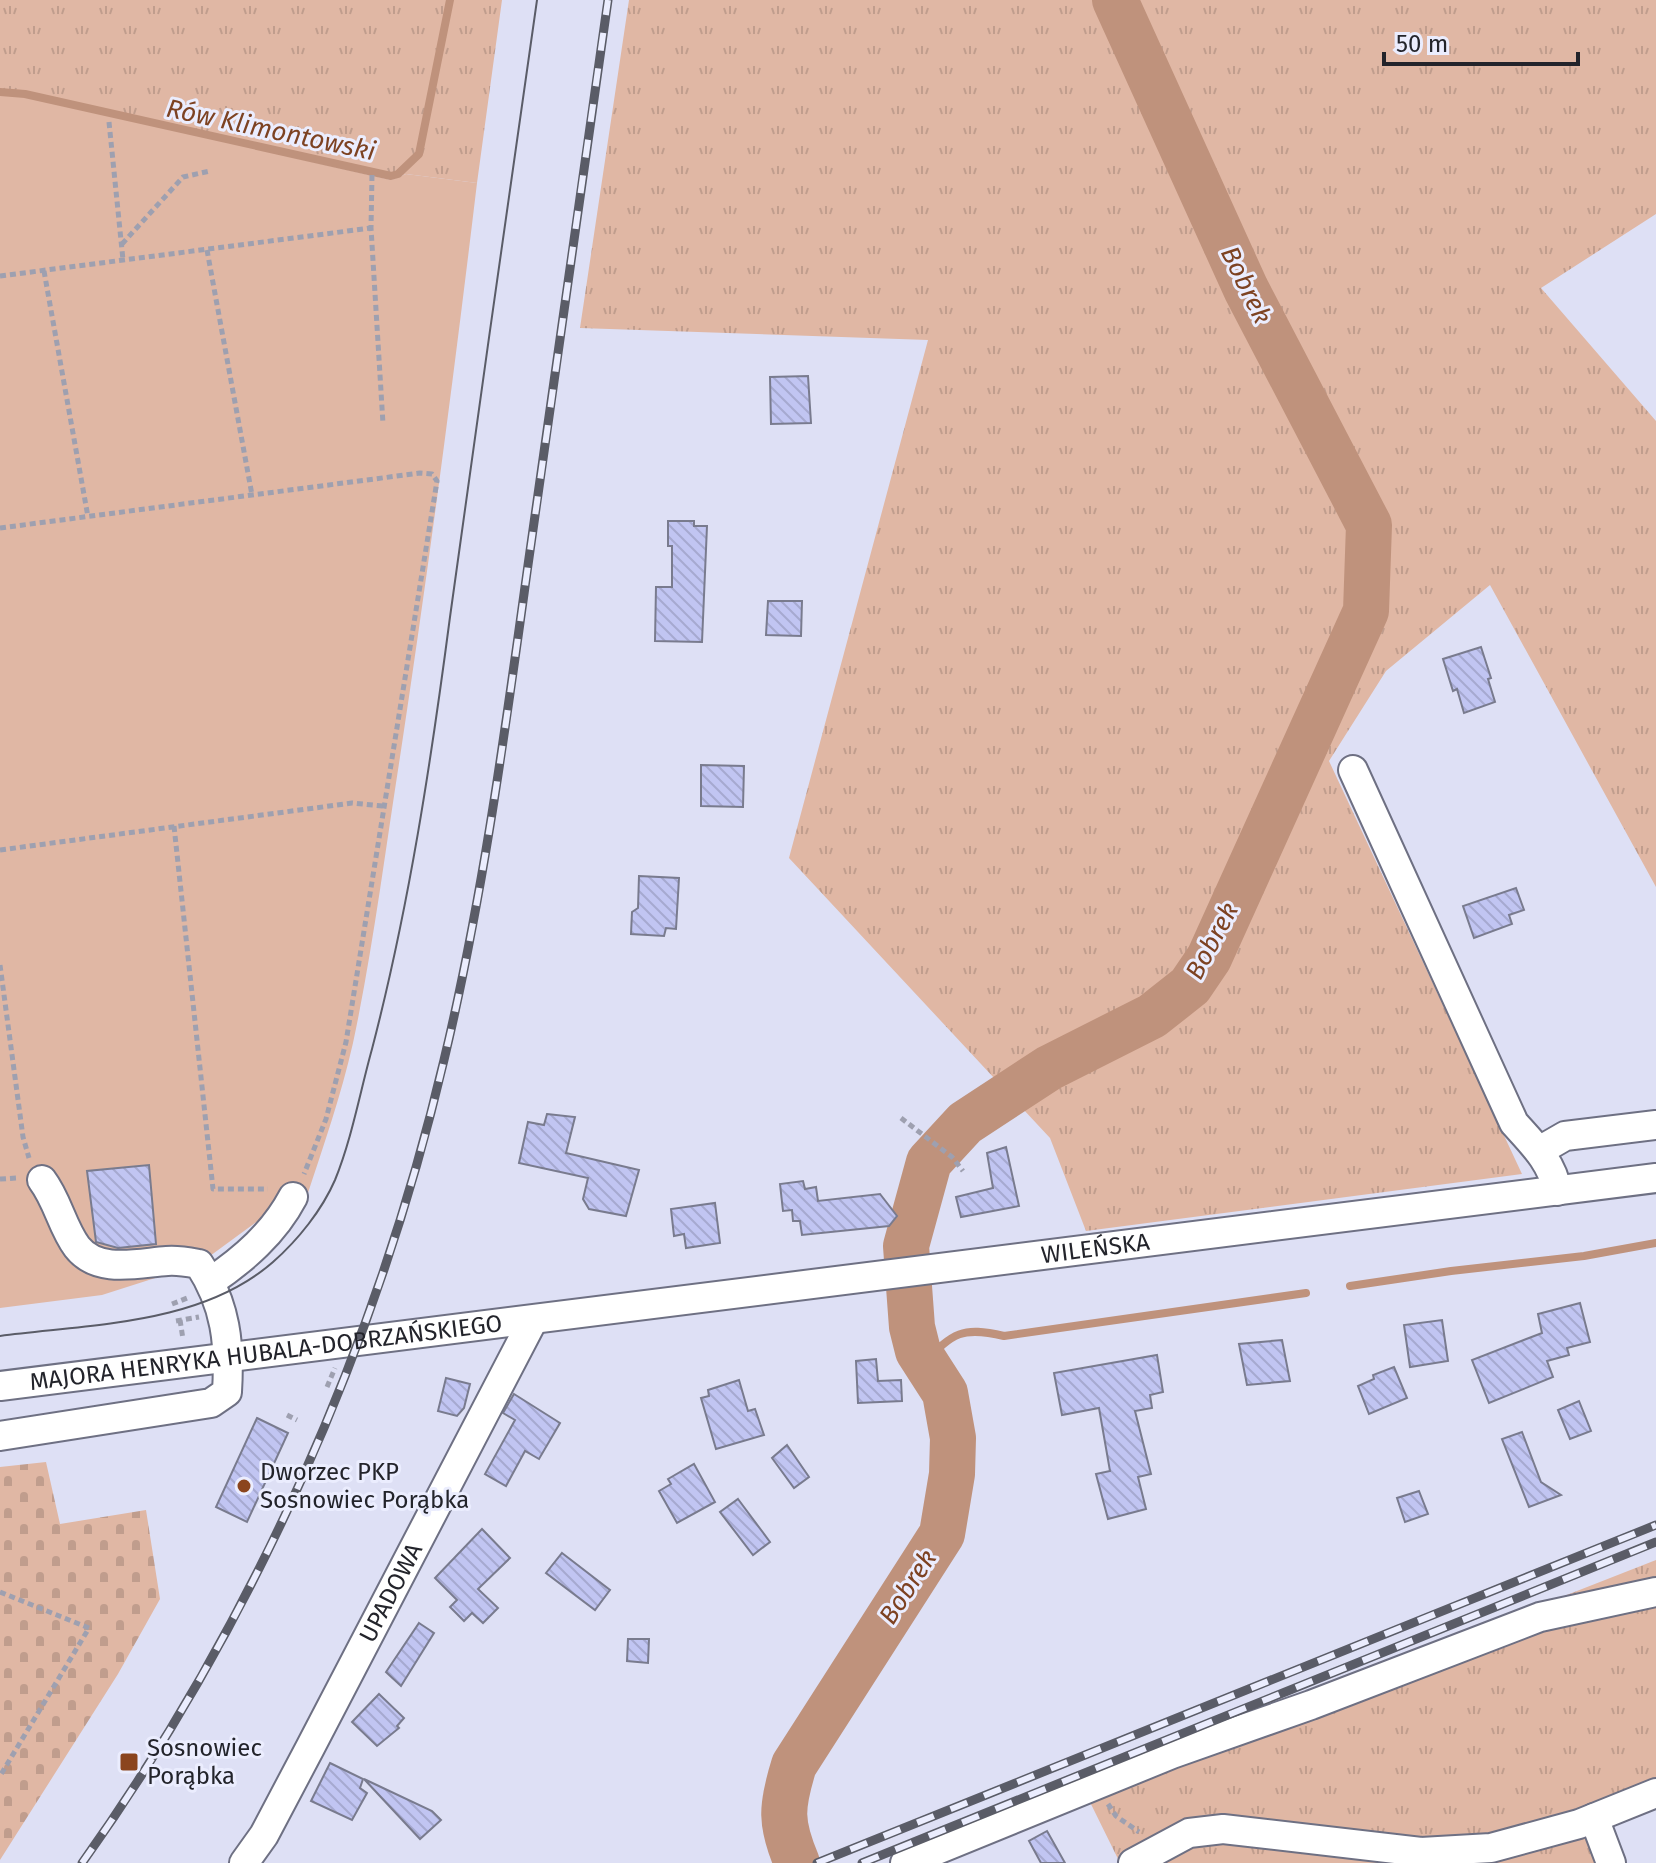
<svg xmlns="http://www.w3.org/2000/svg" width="1656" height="1863" viewBox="0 0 1656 1863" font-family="'Fira Sans',sans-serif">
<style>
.grass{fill:url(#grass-tufts)}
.cemetery{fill:url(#cemetery-stones)}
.garden{fill:#e0b7a4}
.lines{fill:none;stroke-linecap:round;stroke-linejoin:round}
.stream{stroke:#bf927c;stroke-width:8}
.river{stroke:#bf927c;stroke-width:46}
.building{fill:url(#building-back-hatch);stroke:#797b8e;stroke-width:2}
.minor-casing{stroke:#6e7083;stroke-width:32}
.path{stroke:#9ea0b0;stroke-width:5;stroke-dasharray:6 4;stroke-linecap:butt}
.minor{stroke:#fff;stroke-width:28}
.tram{stroke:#5a5c67;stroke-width:2}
.rail-casing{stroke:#5a5c67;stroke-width:9}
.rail{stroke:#ebedfe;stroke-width:6;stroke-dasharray:18;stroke-linecap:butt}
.poi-dot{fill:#8b451e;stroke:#ebedfe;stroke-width:3}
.labels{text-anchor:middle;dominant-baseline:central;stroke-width:6;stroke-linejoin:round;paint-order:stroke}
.street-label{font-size:24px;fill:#23242b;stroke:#ebedfe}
.poi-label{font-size:24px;fill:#23242b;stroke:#ebedfe;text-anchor:start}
.water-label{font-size:26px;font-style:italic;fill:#7d4222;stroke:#ebedfe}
</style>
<defs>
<pattern id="grass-tufts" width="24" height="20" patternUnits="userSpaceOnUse" patternTransform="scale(2)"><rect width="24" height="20" fill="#e0b7a4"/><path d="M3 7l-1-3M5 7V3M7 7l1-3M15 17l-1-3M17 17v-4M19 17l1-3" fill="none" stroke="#c09d8d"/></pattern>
<pattern id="cemetery-stones" width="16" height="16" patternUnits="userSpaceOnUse" patternTransform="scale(2)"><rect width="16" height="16" fill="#e0b7a4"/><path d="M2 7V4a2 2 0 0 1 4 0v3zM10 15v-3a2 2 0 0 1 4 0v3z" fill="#c09d8d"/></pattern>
<pattern id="building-back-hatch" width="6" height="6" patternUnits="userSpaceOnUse" patternTransform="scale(2)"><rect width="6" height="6" fill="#c1c5f2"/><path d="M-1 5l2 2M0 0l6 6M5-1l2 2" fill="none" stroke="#a6a9d0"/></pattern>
</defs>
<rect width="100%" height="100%" fill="#dee0f5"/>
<g class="grass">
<polygon points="0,0 502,0 477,183 406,174 391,180 27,96 0,95"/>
<polygon points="629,0 1656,0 1656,214 1541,288 1656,421 1656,887 1490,585 1386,671 1329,761 1522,1174 1086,1231 1050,1138 789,858 928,340 580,328"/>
<polygon points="1656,1560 1656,1798 1584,1831 1595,1863 1120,1863 1086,1794 1343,1683"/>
</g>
<polygon class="cemetery" points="46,1462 60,1524 146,1510 160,1599 118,1674 0,1860 0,1467"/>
<path class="garden" d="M0,95L27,96L391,180L406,174L477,183C454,375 429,566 400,757C385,852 373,949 353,1043C341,1096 323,1147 306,1199L285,1201L199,1264L102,1295L0,1308Z"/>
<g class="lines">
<g class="stream">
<polyline points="0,92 25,94 391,176 398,174 419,154 450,0"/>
<polyline points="1350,1286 1451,1271 1584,1256 1656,1243"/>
<path d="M925,1362C953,1333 962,1326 1004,1336L1306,1293"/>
</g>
<path class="river" d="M797,1863C780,1823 781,1807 794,1765L942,1534L952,1474L953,1438L945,1393L918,1351L912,1327L906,1246L929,1162L965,1123L1049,1068L1152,1016L1190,986L1209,958L1366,611L1369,525L1246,289L1115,0"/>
</g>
<g class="building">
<polygon points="808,376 811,423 771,424 770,377"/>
<polygon points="668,521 694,521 694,526 707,526 702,642 655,641 656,587 672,587 672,546 668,546"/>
<polygon points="768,601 802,601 801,636 766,635"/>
<polygon points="1481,647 1491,678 1488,679 1495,702 1464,713 1457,689 1453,691 1443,659"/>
<polygon points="701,765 744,766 743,807 701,806"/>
<polygon points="639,876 679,878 676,929 666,928 664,936 631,934 632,912 638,908"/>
<polygon points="1516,888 1524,910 1509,915 1512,924 1474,938 1463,906"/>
<polygon points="547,1114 575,1117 566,1153 639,1170 626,1216 589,1209 583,1199 588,1178 519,1163 528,1122 544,1125"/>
<polygon points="1006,1147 1019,1206 961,1217 956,1197 993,1188 987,1153"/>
<polygon points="149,1165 156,1244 118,1248 96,1242 87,1171"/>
<polygon points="803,1181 805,1189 816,1187 818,1201 880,1194 897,1216 889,1226 802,1235 800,1221 793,1221 792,1210 783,1211 780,1184"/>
<polygon points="715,1203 720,1243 686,1248 684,1234 674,1236 671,1209"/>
<polygon points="1580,1303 1590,1342 1567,1348 1569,1355 1547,1361 1553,1377 1489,1403 1472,1360 1542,1333 1538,1314"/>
<polygon points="1442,1320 1448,1361 1410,1367 1404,1325"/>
<polygon points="1282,1340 1290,1381 1247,1385 1239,1344"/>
<polygon points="1157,1355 1163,1392 1150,1395 1152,1408 1135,1411 1151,1474 1138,1477 1146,1509 1108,1519 1096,1474 1110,1471 1099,1408 1062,1415 1054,1373"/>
<polygon points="876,1359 878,1381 901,1380 902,1401 858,1403 856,1361"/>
<polygon points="1394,1367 1407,1398 1369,1414 1358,1386 1374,1379 1373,1375"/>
<polygon points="446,1378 470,1384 464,1408 457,1416 438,1411"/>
<polygon points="739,1380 748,1411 755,1409 764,1435 716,1449 701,1398 709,1396 708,1390"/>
<polygon points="514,1394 560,1423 539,1459 525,1451 506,1486 485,1474 515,1420 503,1413"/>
<polygon points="1579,1401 1591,1431 1570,1439 1558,1410"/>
<polygon points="257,1418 288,1433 247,1522 216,1507"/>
<polygon points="1522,1432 1541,1482 1561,1495 1529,1507 1502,1439"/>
<polygon points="787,1445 809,1477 794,1488 772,1458"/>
<polygon points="694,1464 715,1502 677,1523 659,1491 671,1484 668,1479"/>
<polygon points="1419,1491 1428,1514 1405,1522 1397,1498"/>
<polygon points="738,1499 770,1542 753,1555 720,1512"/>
<polygon points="482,1529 510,1558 478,1589 498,1608 483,1623 472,1613 464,1621 450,1607 457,1600 435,1578"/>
<polygon points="562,1553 610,1590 595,1610 546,1573"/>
<polygon points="419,1623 434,1633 401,1686 386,1672"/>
<polygon points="628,1639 649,1639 648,1663 627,1661"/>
<polygon points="379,1694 404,1718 397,1726 399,1728 377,1746 352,1722"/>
<polygon points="330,1763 363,1779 360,1788 367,1793 352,1820 311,1801"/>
<polygon points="364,1779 432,1811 441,1820 420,1839"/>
<polygon points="1047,1831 1065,1863 1041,1863 1029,1841"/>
</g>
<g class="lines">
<defs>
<g id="minor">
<path d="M1353,770L1514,1123C1532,1143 1553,1163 1557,1191"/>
<polyline points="1539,1151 1565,1136 1656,1125"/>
<path d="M210,1282C244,1259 274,1233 293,1197"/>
<path id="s1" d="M0,1386L1656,1178"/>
<path d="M0,1436L211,1403L227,1392C230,1344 226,1305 199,1264C188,1262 178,1260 167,1261C138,1263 98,1274 77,1247C62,1227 58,1201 42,1180"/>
<polyline points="1594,1818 1611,1863"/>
<path id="s2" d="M244,1863L264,1835L311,1746L533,1320"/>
<polyline points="905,1863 1172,1754 1311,1705 1540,1617 1656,1592"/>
<polyline points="1133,1863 1189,1833 1223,1829 1421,1852 1491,1848 1579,1824 1656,1793"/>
</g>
</defs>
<use href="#minor" class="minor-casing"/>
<g class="path">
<polyline points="109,122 123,260"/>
<polyline points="372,175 371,228 383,424"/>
<polyline points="122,244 183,177 210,171"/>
<polyline points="207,250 252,495"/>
<polyline points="44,271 88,517"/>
<polyline points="0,276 371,228"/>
<polyline points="0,528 420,473 432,474 437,481 346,1042 326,1119 304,1174"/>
<polyline points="174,826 213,1189 268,1189"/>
<polyline points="0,850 352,803 383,806"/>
<polyline points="0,965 23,1137 29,1158"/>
<polyline points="901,1118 952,1157 963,1171"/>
<polyline points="0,1179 17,1178"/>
<polyline points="172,1304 190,1297"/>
<polyline points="180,1320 183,1339"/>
<polyline points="176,1321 199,1317"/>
<polyline points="327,1387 335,1368"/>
<polyline points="287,1415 297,1420"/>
<polyline points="0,1592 89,1628 0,1776"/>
<polyline points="1108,1804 1116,1816 1139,1832"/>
</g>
<use href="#minor" class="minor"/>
<path class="tram" d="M0,1336C91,1324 201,1325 273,1262C298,1240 322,1210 335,1180C352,1138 360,1092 372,1049C409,907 431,762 450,617C478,411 508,206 537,0"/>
<defs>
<g id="rail">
<path d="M82,1863C252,1625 377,1345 444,1060C483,897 505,731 528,565C555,377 581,188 608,0"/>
<polyline points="817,1863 1656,1525"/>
<polyline points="862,1863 1656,1542"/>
</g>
</defs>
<use href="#rail" class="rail-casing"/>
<use href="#rail" class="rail"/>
</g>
<g class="poi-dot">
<circle cx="244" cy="1486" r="8"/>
<rect x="119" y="1752" width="20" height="20" rx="4"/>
</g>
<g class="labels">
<g class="street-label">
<text stroke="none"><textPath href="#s1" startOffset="1104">WILEŃSKA</textPath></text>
<text stroke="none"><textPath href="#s1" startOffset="268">MAJORA HENRYKA HUBALA-DOBRZAŃSKIEGO</textPath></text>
<text stroke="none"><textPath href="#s2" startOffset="308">UPADOWA</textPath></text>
</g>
<g class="poi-label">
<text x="260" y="1472">Dworzec PKP<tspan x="260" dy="28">Sosnowiec Porąbka</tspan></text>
<text x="147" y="1748">Sosnowiec<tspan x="147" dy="28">Porąbka</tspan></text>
</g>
<g class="water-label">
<text transform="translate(271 130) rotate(12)">Rów Klimontowski</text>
<text transform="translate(1246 285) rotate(64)">Bobrek</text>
<text transform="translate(1212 941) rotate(-62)">Bobrek</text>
<text transform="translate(908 1587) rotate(-57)">Bobrek</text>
</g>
</g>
<path d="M1384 52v12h194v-12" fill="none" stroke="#23242b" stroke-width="4"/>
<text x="1396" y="52" font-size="24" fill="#23242b" stroke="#ebedfe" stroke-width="6" paint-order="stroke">50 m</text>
</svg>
